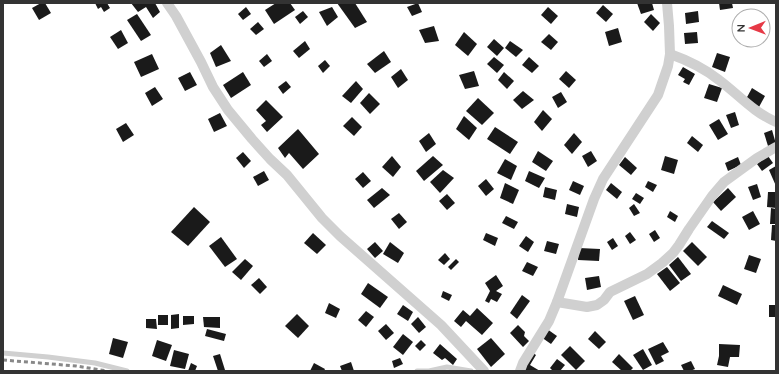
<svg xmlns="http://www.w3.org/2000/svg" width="779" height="374" viewBox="0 0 779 374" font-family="Quicksand,sans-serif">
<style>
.building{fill:#1a1a1a}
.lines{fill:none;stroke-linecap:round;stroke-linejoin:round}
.service{stroke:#d0d0d0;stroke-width:5}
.minor{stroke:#d0d0d0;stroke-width:10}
.rail{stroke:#888;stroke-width:3;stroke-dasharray:4 3;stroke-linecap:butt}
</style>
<rect width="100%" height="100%" fill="#fff"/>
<g class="building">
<polygon points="41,3 45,3 51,13 39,20 32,8"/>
<polygon points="95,3 107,3 110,8 104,12 101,7 98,9"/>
<polygon points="131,3 155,3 160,12 153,18 146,7 138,12"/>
<polygon points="276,3 290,3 295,10 274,24 265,10"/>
<polygon points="337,3 355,3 367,22 355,28"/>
<polygon points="418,3 422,12 412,16 407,7"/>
<polygon points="637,3 652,3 654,10 641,14"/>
<polygon points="719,3 732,3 733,8 720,10"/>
<polygon points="603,5 613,14 606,22 596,13"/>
<polygon points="246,7 251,14 243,20 238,14"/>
<polygon points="332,7 338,17 327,26 319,12"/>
<polygon points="548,7 558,16 551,24 541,15"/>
<polygon points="303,11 308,17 300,24 295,17"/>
<polygon points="698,11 699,22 686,24 685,13"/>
<polygon points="137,14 151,35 141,41 127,20"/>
<polygon points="651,14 660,23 653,31 644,22"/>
<polygon points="258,22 264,29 256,35 250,29"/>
<polygon points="434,26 439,41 425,43 419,30"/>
<polygon points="618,28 622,42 609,46 605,32"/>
<polygon points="121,30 128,43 118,49 110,37"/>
<polygon points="464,32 477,44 468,56 455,45"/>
<polygon points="697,32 698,43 685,44 684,33"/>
<polygon points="549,34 558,42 551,50 541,42"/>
<polygon points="494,39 504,48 497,56 487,47"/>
<polygon points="305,41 310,49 299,58 293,51"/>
<polygon points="510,41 523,50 516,57 505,48"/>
<polygon points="221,45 231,61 216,67 210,53"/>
<polygon points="384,51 391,62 375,73 367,64"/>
<polygon points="717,53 730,57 725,72 712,67"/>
<polygon points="152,54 159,69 141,77 134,62"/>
<polygon points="267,54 272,61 264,67 259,61"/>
<polygon points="494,57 504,65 497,73 487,64"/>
<polygon points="529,57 539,66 532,73 522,65"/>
<polygon points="325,60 330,66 323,73 318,66"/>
<polygon points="683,67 695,74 689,85 683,82 685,79 678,75"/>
<polygon points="401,69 408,80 398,88 391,77"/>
<polygon points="474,71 479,86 465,89 459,75"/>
<polygon points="566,71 576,80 569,88 559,79"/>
<polygon points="190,72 197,85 185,91 178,78"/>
<polygon points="243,72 251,85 231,98 223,85"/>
<polygon points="504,72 514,81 507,89 498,80"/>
<polygon points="286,81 291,87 283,94 278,87"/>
<polygon points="356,81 363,89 351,103 342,96"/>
<polygon points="709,84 722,88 717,102 704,98"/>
<polygon points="155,87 163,99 152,106 145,93"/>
<polygon points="752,88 765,96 759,107 746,99"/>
<polygon points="523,91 534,100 522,109 513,100"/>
<polygon points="561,92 567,102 558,108 552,97"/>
<polygon points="369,93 380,104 370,114 360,103"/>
<polygon points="478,98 494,113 482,125 466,111"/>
<polygon points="266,100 283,117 267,132 261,125 266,121 256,110"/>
<polygon points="543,110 552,119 542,131 534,122"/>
<polygon points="735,112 739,125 731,128 726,115"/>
<polygon points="220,113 227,126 214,132 208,119"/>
<polygon points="464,116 477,128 469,140 456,129"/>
<polygon points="352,117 362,127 354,136 343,126"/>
<polygon points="719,119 728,134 718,140 709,125"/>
<polygon points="126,123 134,135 123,142 116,129"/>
<polygon points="495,127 518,142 510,154 487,139"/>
<polygon points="298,129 319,154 303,169 289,153 285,158 278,148"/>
<polygon points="772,130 776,144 768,146 764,133"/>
<polygon points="429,133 436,144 426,152 419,141"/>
<polygon points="574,133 582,142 572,154 564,145"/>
<polygon points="692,136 703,145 698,152 687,143"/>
<polygon points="538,151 553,161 546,171 532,162"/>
<polygon points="591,151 597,161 588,167 582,156"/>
<polygon points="243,152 251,161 244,168 236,158"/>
<polygon points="392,156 401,167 393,177 382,167"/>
<polygon points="433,156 443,165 424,181 416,171"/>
<polygon points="665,156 678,160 674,174 661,170"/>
<polygon points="768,156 773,163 762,171 757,164"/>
<polygon points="625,157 637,168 631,175 619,165"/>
<polygon points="738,157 741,165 728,171 725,163"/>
<polygon points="505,159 517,166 511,180 497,173"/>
<polygon points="776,166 776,186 769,170"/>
<polygon points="443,170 454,178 440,193 430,182"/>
<polygon points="264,171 269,180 258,186 253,177"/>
<polygon points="529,171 545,178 539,188 525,181"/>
<polygon points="363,172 371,181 363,188 355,179"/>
<polygon points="486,179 494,189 486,196 478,186"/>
<polygon points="573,181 584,186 580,195 569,190"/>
<polygon points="648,181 657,185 653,192 645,187"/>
<polygon points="505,183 519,190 513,204 500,198"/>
<polygon points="611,183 622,192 617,199 606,190"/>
<polygon points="757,184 761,197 753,200 748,187"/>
<polygon points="545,187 557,190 555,200 543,197"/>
<polygon points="382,188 390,195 374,208 367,200"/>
<polygon points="728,188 736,197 721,211 713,202"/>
<polygon points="768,192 776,192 776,208 767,207"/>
<polygon points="636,193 644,198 640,204 632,199"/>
<polygon points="447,194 455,203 447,210 439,201"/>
<polygon points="567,204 579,207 577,217 565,214"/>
<polygon points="634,204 640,213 634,216 629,208"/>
<polygon points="194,207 210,222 188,246 171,232"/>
<polygon points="771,208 776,209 776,224 770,224"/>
<polygon points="670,211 678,216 675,222 667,217"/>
<polygon points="753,211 760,224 749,230 742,217"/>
<polygon points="399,213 407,222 399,229 391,219"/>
<polygon points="506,216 518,222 514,229 502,223"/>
<polygon points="712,221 729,233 724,239 707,227"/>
<polygon points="772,225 776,225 776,241 771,240"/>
<polygon points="655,230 660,238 654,242 649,234"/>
<polygon points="630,232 636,240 630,244 625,236"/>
<polygon points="313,233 326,245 317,254 304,243"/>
<polygon points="486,233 498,238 495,246 483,240"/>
<polygon points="526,236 534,242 528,252 519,246"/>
<polygon points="221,237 237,259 225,267 209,246"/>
<polygon points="613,238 618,246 612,250 607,242"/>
<polygon points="547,241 559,244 556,254 544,251"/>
<polygon points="375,242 383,251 375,258 367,249"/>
<polygon points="390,242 404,253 398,263 383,254"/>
<polygon points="692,242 707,257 698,266 683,251"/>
<polygon points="579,248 600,249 599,261 578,260"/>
<polygon points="445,253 450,259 444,265 438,260"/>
<polygon points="749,255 761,259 756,273 744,269"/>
<polygon points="678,257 691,274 681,281 669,265"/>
<polygon points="245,259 253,266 241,280 232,272"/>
<polygon points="456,259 459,262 451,270 448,267"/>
<polygon points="527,262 538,267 533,276 522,271"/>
<polygon points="667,267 680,283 670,291 657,274"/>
<polygon points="496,275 503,286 496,291 502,294 497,302 491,299 489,303 485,301 490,291 485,283"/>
<polygon points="599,276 601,287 587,290 585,278"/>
<polygon points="259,278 267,287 260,294 251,285"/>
<polygon points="368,283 388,297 380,308 361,294"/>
<polygon points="723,285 742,294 737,305 718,296"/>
<polygon points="443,291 452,295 449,301 441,297"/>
<polygon points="522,295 530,301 517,319 510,313"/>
<polygon points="635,296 644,315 633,320 624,301"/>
<polygon points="329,303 340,309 336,318 325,313"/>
<polygon points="403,305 413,312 408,321 397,314"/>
<rect x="769" y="305" width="7" height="12"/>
<polygon points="477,308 493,323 482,335 466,321 461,327 454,321 463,310 470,316"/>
<polygon points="366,311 374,317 366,327 358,320"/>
<polygon points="179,314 179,328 171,329 171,315"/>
<polygon points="297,314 309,326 298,338 285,326"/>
<rect x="158" y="315" width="10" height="10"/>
<polygon points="183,316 194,316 194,324 183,325"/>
<polygon points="203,317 220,317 220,328 204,327"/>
<polygon points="418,317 426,327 419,333 411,324"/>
<polygon points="146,319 156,319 157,329 146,328"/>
<polygon points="386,324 394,333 386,340 378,331"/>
<polygon points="518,325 525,332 524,336 529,341 523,347 510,333"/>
<polygon points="207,329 226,334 224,341 205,336"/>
<polygon points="547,329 557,336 551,344 541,337"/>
<polygon points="595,331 606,342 599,349 588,339"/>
<polygon points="403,334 413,342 403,355 393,347"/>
<polygon points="113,338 128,342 123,358 109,354"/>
<polygon points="491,338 505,354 491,367 477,349"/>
<polygon points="157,340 172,345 166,361 152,356"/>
<polygon points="421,340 426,345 420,351 415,346"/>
<polygon points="663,342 669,352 661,356 664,361 656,365 648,349"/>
<polygon points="440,344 457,359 453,365 445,358 442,360 433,353"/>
<polygon points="719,344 740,345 739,357 730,357 728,367 717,365 719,356"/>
<polygon points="570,346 585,361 576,370 561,355"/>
<polygon points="643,349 652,365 643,370 633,355"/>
<polygon points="174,350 189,354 185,369 170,366"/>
<polygon points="533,353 536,355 530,365 540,371 526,371 523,369"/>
<polygon points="220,354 225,370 218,371 213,356"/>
<polygon points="619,354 633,368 630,371 622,371 612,362"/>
<polygon points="400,358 403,364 394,368 392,361"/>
<polygon points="557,359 565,365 560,371 553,371 550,368"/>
<polygon points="691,361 695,369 690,371 684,371 681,365"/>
<polygon points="351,362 354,371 342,371 340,366"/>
<polygon points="191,363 197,366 195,371 188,371"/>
<polygon points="314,363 325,369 324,371 310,371"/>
</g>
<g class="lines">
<g class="service">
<polyline points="3,353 48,357 95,363 127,371"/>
<polyline points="417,371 429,371 447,367 471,371"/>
</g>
<g class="minor">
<polyline points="167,3 176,16 201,62 213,87 228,110 252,139 270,159 287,175 322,218 340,236 441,325 484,371"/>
<path d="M670,54C687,60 704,68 719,80C739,95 753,112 776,122"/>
<polyline points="557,302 587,307 597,305 604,300 610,292 647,274 662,263 673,253 679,245 689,229 712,196 724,182 757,158 776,147"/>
<polyline points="520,371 523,363 549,321 557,302 594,199 603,179 658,95 668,66 670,54 669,26 667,3"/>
</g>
<polyline class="rail" points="3,360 76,366 107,371"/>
</g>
<rect width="779" height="374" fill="none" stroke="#333333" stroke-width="8"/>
<g transform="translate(751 28) rotate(269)"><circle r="19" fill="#ffffff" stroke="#adadad"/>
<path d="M0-3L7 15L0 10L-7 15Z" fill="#e63946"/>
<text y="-6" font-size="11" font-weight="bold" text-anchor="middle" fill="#333333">N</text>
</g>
</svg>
